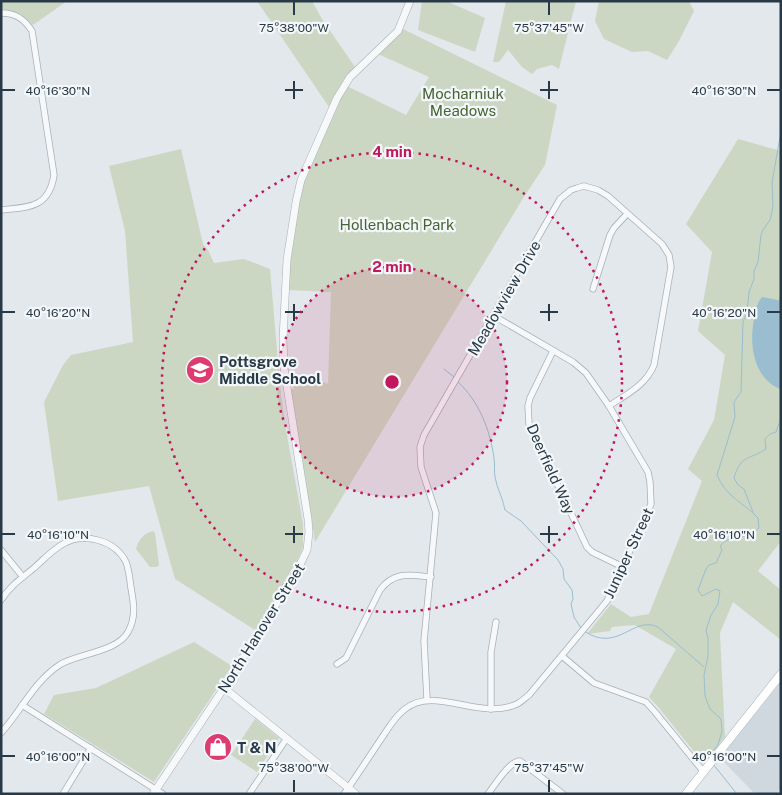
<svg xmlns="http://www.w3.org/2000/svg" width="782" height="795" viewBox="0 0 782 795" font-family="'Public Sans',sans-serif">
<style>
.built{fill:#d0d8df}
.green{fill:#ccd7c3}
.water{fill:#9abed0}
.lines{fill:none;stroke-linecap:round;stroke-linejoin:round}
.stream{stroke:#9abed0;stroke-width:1}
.minor-casing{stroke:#a6b0b7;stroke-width:7}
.tertiary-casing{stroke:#a6b0b7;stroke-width:8}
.secondary-casing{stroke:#a6b0b7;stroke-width:9}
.minor{stroke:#f6f8fa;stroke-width:5.5}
.tertiary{stroke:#f6f8fa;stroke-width:7}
.secondary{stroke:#fff;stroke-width:8}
.ticks{fill:none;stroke:#283947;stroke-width:2}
.ring{fill:none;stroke:#c2185b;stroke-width:2.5;stroke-dasharray:2.5 5}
.labels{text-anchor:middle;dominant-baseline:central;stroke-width:4.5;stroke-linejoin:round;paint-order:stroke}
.park-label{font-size:15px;fill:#466434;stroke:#f3f7f9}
.street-label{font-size:15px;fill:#283947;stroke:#f3f7f9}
.poi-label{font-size:15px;font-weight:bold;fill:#283947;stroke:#f3f7f9;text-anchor:start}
.ticks-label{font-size:12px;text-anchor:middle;fill:#283947;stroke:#f3f7f9;stroke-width:4.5;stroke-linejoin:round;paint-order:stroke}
.centre{fill:#c2185b;stroke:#f3f7f9;stroke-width:2.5}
.ring-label{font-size:15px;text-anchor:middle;font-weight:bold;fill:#c2185b;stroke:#f3f7f9;stroke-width:4.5;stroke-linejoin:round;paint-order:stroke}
</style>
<rect width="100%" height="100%" fill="#e2e8ec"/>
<polygon class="built" points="781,682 781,788 776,794 755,794 720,758"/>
<g class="green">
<polygon points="1,1 67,1 33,25 21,14 1,9"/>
<polygon points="257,1 312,1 322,19 355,67 344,80 329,107"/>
<polygon points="422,1 446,1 485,18 475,52 418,30"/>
<polygon points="506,1 576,1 559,69 552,65 537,69 532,74 522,67 508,50 499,62 493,62"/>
<polygon points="599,1 689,1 694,11 679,41 667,60 648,51 632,52 604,39 595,21"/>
<polygon points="403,29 557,105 545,165 522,200 315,542 291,389 294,389 293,384 324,382 328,384 331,292 288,290 290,256 303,182 333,112 347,86 406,115 429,77 378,54"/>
<polygon points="738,139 781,151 781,541 758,571 781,590 781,608 779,610 781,612 781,640 733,602 720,633 725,737 706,760 700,759 659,708 649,697 676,649 635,625 612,627 610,631 587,634 611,604 631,617 649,614 702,481 688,469 714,420 725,355 698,331 712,252 686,224"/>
<polygon points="181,149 203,244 208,250 214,263 244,259 270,269 280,385 285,424 303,524 303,547 297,561 255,630 175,579 149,486 58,501 44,402 63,365 71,355 133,342 125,231 109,166"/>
<path d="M153,531L155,533L159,565L157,567H150L136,549C138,540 144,533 153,531Z"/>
<polygon points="194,642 232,666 154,782 44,714 54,695 96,688"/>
<polygon points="255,719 279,738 257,772 231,755"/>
</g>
<path class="water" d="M762,297L778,300L781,303V389C753,379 749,344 754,319C755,311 757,303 762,297Z"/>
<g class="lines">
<g class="stream">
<polyline points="779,302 781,293"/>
<polyline points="444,369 454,377"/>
<path d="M458,382C479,401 490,430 494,458C495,464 494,471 495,477C497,489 503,498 505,510L521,521L558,560L563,569L564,579L572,590L573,599L571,604L574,617L581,628"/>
<path d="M753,512L744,489L738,485L734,478C741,454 750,460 766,449L765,439L770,434L776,432L781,418"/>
<path d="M584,631C618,654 633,615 658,627L704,667"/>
<path d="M709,758V756L718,745L722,731L721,719L710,709L705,696L704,675L708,656V638L706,630L711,615L718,604L720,591L716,589L702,596L698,590L706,569L709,565L716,563L722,550L720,546C734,531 743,543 759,528L758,518C743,502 726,497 717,475L735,417L734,402L741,392L743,322L747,313L749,292L754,279V271L758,262L761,235L763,230L770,220L773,207L772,182L781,132"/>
<polyline points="713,764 737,794"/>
</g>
<defs>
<g id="minor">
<path d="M1,13C16,13 24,19 32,31L54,175C49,208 29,207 1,210"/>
<polyline points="593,289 610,235 614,228 627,214"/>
<polyline points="553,351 530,398 528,406 529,424 587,547 592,552 623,567"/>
<polyline points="1,550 23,577"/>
<path d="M1,600C10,586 22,578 34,568C43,560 52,550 63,544C84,532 115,540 126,562C129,570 130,580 131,588C134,604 136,618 128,632C117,652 80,653 61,664C35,680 21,711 1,733"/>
<polyline points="562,656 594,683 646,702 655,712 703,771"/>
<path d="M337,664L346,658L380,590C394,571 410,575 431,577"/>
<path d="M427,699L424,641L436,513L421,467L420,447L424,435L560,199L571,190L577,188L584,186L598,190L608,196L662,244L669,255L671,267L654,365C646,385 627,394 609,406"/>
<polyline points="22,705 163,794"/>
<polyline points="491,709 491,652 496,622"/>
<polyline points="63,794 91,748"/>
<polyline points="249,794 287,738"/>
<path d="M344,794C356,777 367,760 379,742C387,731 393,718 405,709C435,685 479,721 517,704C521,702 525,698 529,695L607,601L651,504L650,482L648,472L609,406L586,373L573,362L494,316"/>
<path d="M488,794C495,785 509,761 520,761L563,794"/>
</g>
<g id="tertiary">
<polyline points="224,688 356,794"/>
<polyline points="153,794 224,688 297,571 307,550 309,532 308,519 284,368 283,339 287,260 296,202 301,180 337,98 350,77 398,31 410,1"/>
</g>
<polyline id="secondary" points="686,794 781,674"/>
</defs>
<use href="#minor" class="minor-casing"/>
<use href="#tertiary" class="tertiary-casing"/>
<use href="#secondary" class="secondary-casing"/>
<use href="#minor" class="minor"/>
<use href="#tertiary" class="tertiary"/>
<use href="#secondary" class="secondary"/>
</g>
<path class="ticks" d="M294,2V15M549,2V15M294,81V99M549,81V99M2,90H15M285,90H303M540,90H558M767,90H780M294,304V321M549,304V321M2,312H15M285,312H303M540,312H558M767,312H780M294,526V543M549,526V543M2,534H15M285,534H303M540,534H558M767,534H780M2,756H15M767,756H780M294,780V792M549,780V792"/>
<circle cx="392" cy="382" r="115" fill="#c2185b" fill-opacity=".12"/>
<g class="ring">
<circle cx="392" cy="382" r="115"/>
<circle cx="392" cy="382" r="230"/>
</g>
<defs>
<symbol id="school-disc" viewBox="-11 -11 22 22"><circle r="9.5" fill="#de3b71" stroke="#f3f7f9"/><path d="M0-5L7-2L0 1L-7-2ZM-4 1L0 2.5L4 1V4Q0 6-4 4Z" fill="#fff"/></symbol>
<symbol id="shop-disc" viewBox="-11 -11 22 22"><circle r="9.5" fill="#de3b71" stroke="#f3f7f9"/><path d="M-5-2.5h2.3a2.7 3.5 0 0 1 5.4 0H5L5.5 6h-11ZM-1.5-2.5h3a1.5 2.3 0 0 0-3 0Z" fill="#fff"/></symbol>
</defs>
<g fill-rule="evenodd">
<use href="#school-disc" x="184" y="354" width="32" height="32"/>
<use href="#shop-disc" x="202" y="731" width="32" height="32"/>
</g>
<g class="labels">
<g class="park-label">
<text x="463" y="93">Mocharniuk<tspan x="463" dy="17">Meadows</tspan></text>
<text x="397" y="224">Hollenbach Park</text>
</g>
<g class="street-label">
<text transform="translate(504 298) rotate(-60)">Meadowview Drive</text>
<text transform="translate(551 469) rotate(66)">Deerfield Way</text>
<text transform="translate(628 553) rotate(-65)">Juniper Street</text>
<text transform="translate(261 628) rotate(-58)">North Hanover Street</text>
</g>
<g class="poi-label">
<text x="219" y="361">Pottsgrove<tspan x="219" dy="17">Middle School</tspan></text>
<text x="237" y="747">T &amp; N</text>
</g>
</g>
<g class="ticks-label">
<text x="294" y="32">75°38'00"W</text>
<text x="549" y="32">75°37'45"W</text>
<text x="58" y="95">40°16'30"N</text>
<text x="724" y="95">40°16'30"N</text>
<text x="58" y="317">40°16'20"N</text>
<text x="724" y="317">40°16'20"N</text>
<text x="58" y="539">40°16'10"N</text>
<text x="724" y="539">40°16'10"N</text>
<text x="58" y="761">40°16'00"N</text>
<text x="724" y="761">40°16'00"N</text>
<text x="294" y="772">75°38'00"W</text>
<text x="549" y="772">75°37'45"W</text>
</g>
<circle cx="392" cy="382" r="8" class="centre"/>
<g class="ring-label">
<text x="392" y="157">4 min</text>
<text x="392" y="272">2 min</text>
</g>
<rect width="782" height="795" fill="none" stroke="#283947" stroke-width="5"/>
</svg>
